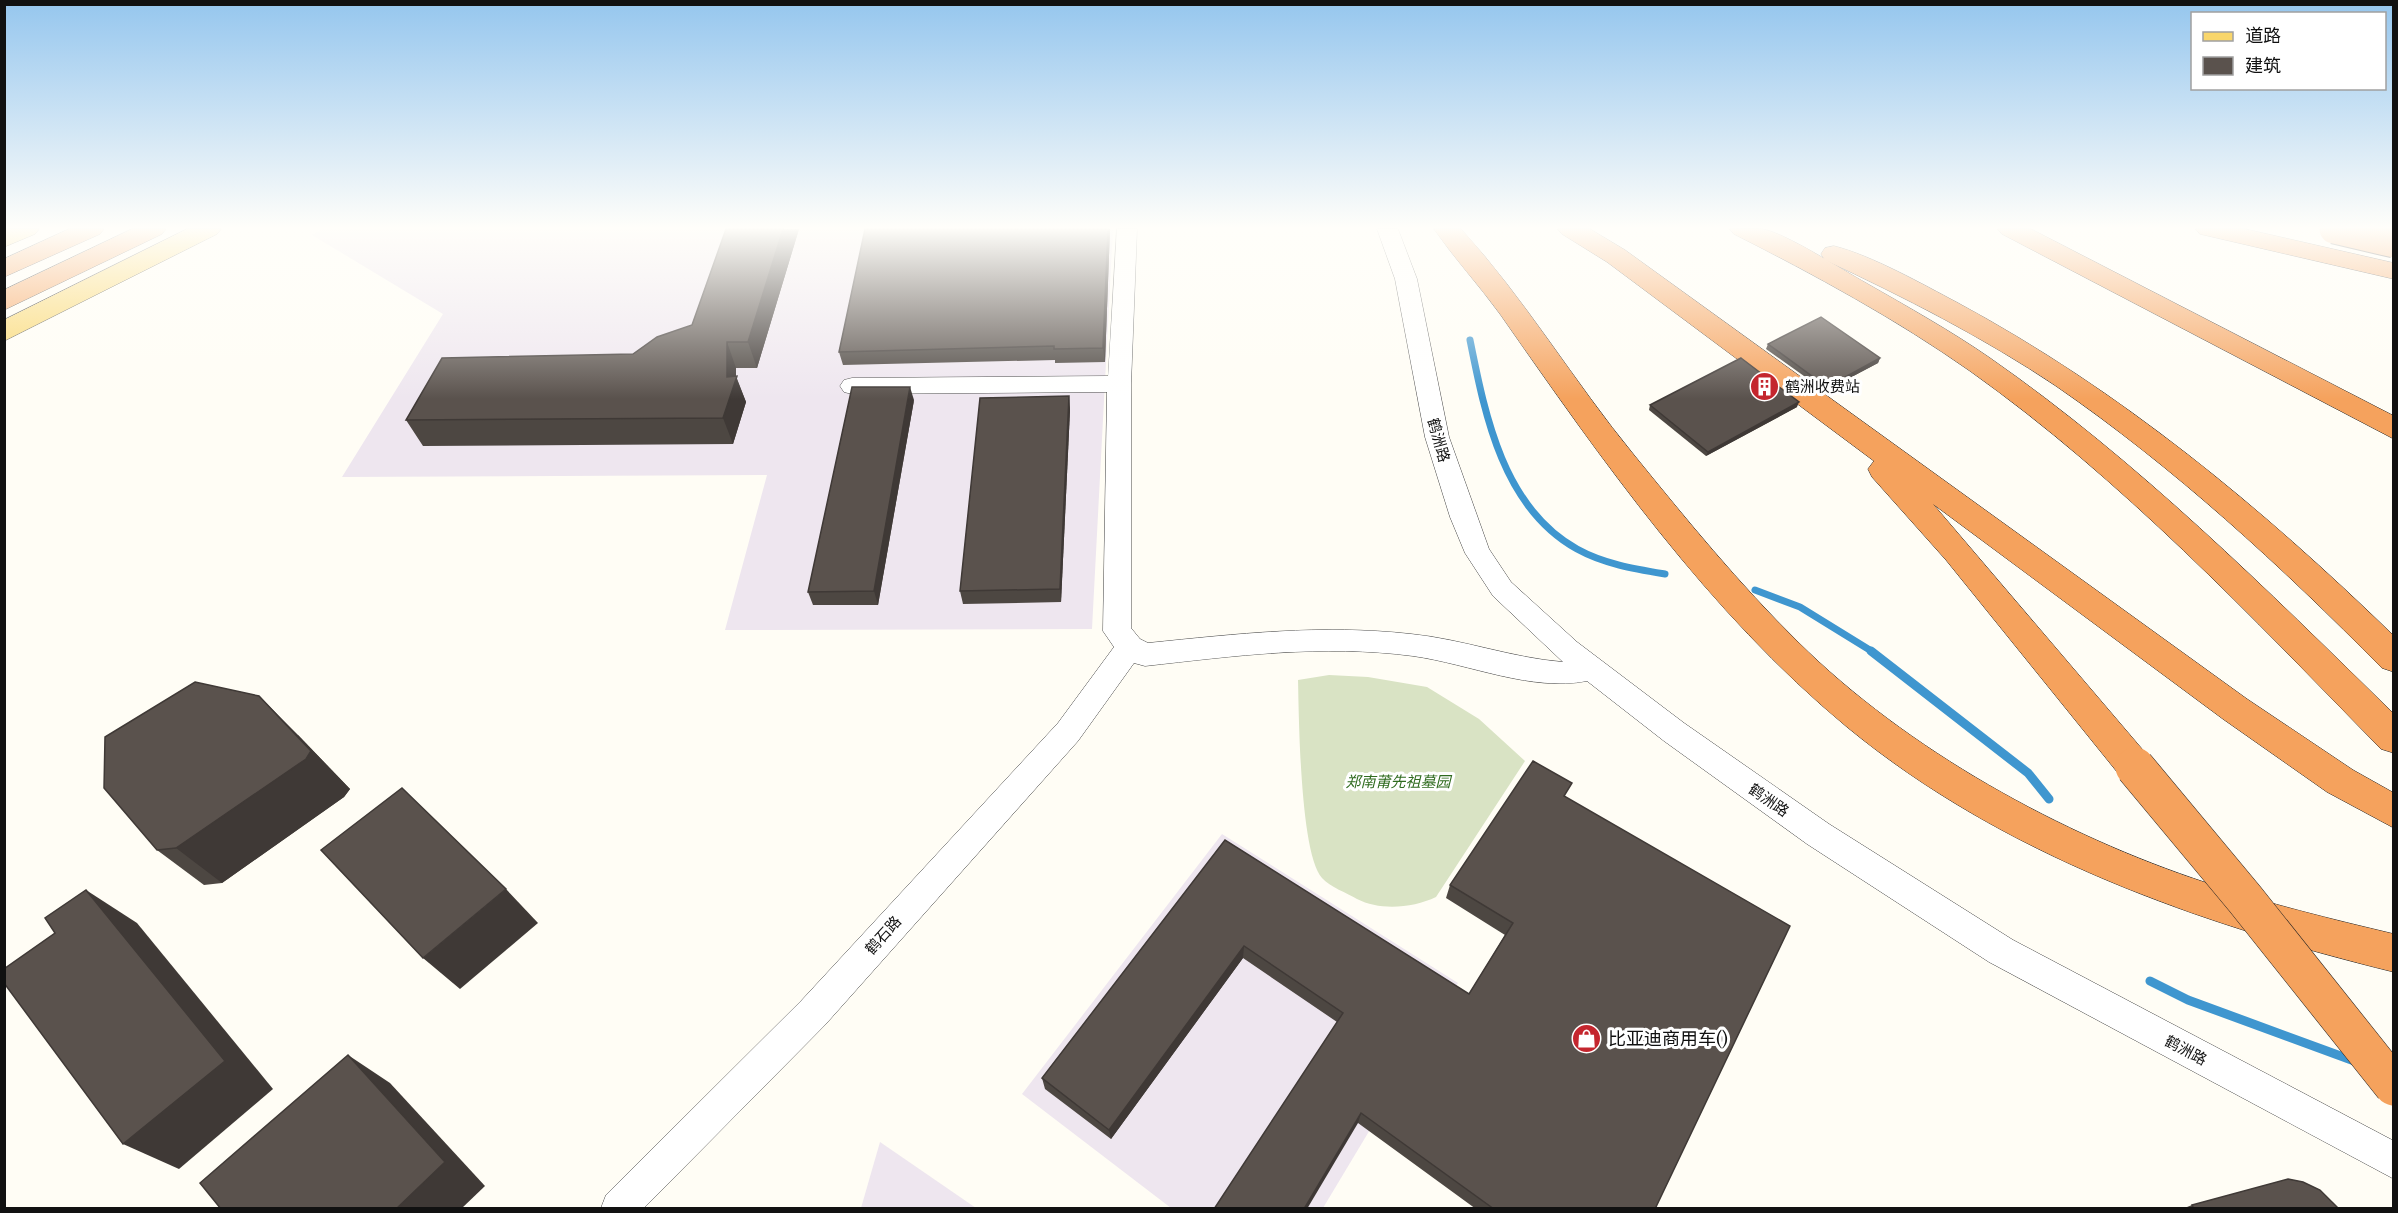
<svg xmlns="http://www.w3.org/2000/svg" width="2398" height="1213" viewBox="0 0 2398 1213" font-family="'Libre Baskerville','Noto Sans SC',serif">
<style>
.industrial{fill:#eee6ef}
.cemetery{fill:#d9e3c4}
.lines{fill:none;stroke-linecap:round;stroke-linejoin:round}
.stream-far1{stroke:#3f96cf;stroke-width:7}
.stream{stroke:#3f96cf;stroke-width:9}
.minor-casing{stroke:#444;stroke-width:1}
.major-casing{stroke:#222;stroke-width:1}
.highway-casing{stroke:#222;stroke-width:1}
.minor{fill:#fff;fill-rule:evenodd}
.major{fill:#f9d66b;fill-rule:evenodd}
.highway{fill:#f5a25d;fill-rule:evenodd}
.highway-bridge-far1-casing{stroke:#222;stroke-width:31;stroke-linecap:butt}
.highway-bridge-casing{stroke:#222;stroke-width:40;stroke-linecap:butt}
.highway-bridge-far1{stroke:#f5a25d;stroke-width:29}
.highway-bridge{stroke:#f5a25d;stroke-width:39}
.wall{fill:#4d4742}
.shaded-wall{fill:#3f3936}
.building{fill:#5a524d;stroke:#3f3936;stroke-width:1.5}
.labels{text-anchor:middle;dominant-baseline:central;stroke-width:6;stroke-linejoin:round;paint-order:stroke}
.poi-label{font-size:15px;fill:#111;stroke:#fff;text-anchor:start}
.street-label{font-size:15px;fill:#111;stroke:#fff}
.park-label{font-size:15px;font-style:italic;fill:#2f6b1f;stroke:#fff}
.near-poi-label{font-size:18px;fill:#111;stroke:#fff;text-anchor:start}
</style>
<rect width="100%" height="100%" fill="#fffdf5"/>
<g class="industrial">
<polygon points="322,229 1113,229 1092,629 725,630 767,475 342,477 443,314 312,235"/>
<polygon points="1222,834 1458,983 1323,1208 1171,1208 1022,1094"/>
<polygon points="880,1142 976,1208 861,1208"/>
</g>
<path class="cemetery" d="M1329,675L1368,677L1427,687L1479,719L1525,761L1436,897C1413,908 1380,911 1357,899C1347,893 1330,887 1322,878C1300,853 1299,718 1298,680Z"/>
<g class="lines">
<g class="stream-far1">
<path d="M1470,340C1485,415 1503,508 1577,549C1604,564 1635,569 1665,574"/>
<polyline points="1755,590 1800,607 1873,652"/>
</g>
<g class="stream">
<polyline points="1871,651 2028,773 2049,799"/>
<polyline points="2150,981 2188,1000 2357,1062"/>
</g>
<defs>
<path id="minor" d="M1117,229H1137L1131,384V628L1140,639L1148,643C1237,634 1321,624 1411,634C1462,639 1512,658 1563,662L1493,596L1465,553L1450,517L1425,437L1395,279L1377,229H1398L1417,279L1449,437L1489,549L1511,582L1577,642L1684,723L1829,824L2013,940L2394,1141V1179L1989,962L1807,844L1664,741L1587,681C1531,692 1470,664 1413,656C1323,644 1234,656 1145,666L1134,663L1078,741L825,1025L644,1208H601L606,1195L801,1001L1058,723L1114,647L1103,631L1107,392L852,394L844,392L840,386L844,380L852,378L1108,376Z"/>
<g id="major">
<polygon points="4,229 39,229 35,234 4,247"/>
<polygon points="187,229 221,229 217,234 4,341 4,320"/>
</g>
<g id="highway">
<polygon points="69,229 104,229 100,234 4,277 4,259"/>
<polygon points="132,229 166,229 162,234 4,310 4,290"/>
<path d="M1434,229H1461C1525,299 1574,382 1634,455C1686,519 1739,584 1798,642C1907,750 2061,835 2207,883C2268,904 2331,919 2394,934V972C2199,924 2004,856 1847,727C1708,612 1602,460 1500,314C1479,285 1454,258 1434,229Z"/>
<polygon points="1558,229 1590,229 1625,250 2247,699 2353,770 2394,793 2394,828 2327,792 2223,719 1933,504 2148,756 2153,767 2148,778 2135,783 2122,778 1946,560 1872,477 1868,469 1874,461 1607,262 1562,234"/>
<path d="M1730,229C1741,229 1752,228 1762,229C1784,232 1844,271 1866,283C1908,307 1951,331 1990,358C2138,461 2266,589 2394,714V753L2381,749C2251,616 2122,479 1970,371C1896,319 1815,275 1734,234Z"/>
<polygon points="1998,229 2031,229 2394,416 2394,439 2002,234"/>
<polygon points="2196,229 2245,229 2394,263 2394,279 2200,234"/>
<path d="M1834,246C1873,256 1922,284 1958,303C2121,391 2261,507 2394,636V672L2382,668C2280,565 2175,468 2056,386C1983,337 1904,297 1825,260L1821,254L1825,248Z"/>
</g>
</defs>
<use href="#minor" class="minor-casing"/>
<use href="#major" class="major-casing"/>
<use href="#highway" class="highway-casing"/>
<use href="#minor" class="minor"/>
<use href="#major" class="major"/>
<use href="#highway" class="highway"/>
<defs>
<polyline id="highway-bridge-far1" points="2334,229 2394,243"/>
<polyline id="highway-bridge" points="2135,767 2245,899 2394,1086"/>
</defs>
<use href="#highway-bridge-far1" class="highway-bridge-far1-casing"/>
<use href="#highway-bridge" class="highway-bridge-casing"/>
<use href="#highway-bridge-far1" class="highway-bridge-far1"/>
<use href="#highway-bridge" class="highway-bridge"/>
</g>
<g class="wall">
<polygon points="726,229 799,229 757,368 736,368 736,376 746,402 733,444 423,446 406,420 633,354 692,325"/>
<polygon points="865,229 1110,229 1105,362 1055,363 1055,360 843,365 839,352"/>
<polygon points="1768,344 1880,358 1878,363 1825,391 1766,349"/>
<polygon points="1069,396 1070,410 1061,602 963,604 960,591"/>
<polygon points="914,400 878,605 813,605 808,592"/>
<polygon points="1650,405 1797,407 1706,456 1649,410"/>
<polygon points="298,735 350,789 344,797 222,883 204,885 157,850"/>
<polygon points="1566,797 1655,1209 1476,1209 1358,1123 1337,1022 1243,958 1111,1139 1045,1089 1042,1078 1225,840 1469,994 1505,935 1446,898 1450,885"/>
<polygon points="2192,1205 2339,1209 2182,1209"/>
</g>
<g class="shaded-wall">
<polygon points="783,229 799,229 757,368 748,342"/>
<polygon points="1108,229 1110,229 1105,362 1103,348"/>
<polygon points="727,342 736,368 736,377 746,402 733,444 723,418 727,377"/>
<polygon points="1880,358 1878,363 1825,391 1827,387"/>
<polygon points="910,387 914,400 878,605 874,591"/>
<polygon points="1069,396 1070,410 1061,602 1060,589"/>
<polygon points="1799,402 1797,407 1706,456 1708,452"/>
<polygon points="259,696 298,735 350,789 344,797 222,883 176,848"/>
<polygon points="506,889 538,923 460,989 423,958"/>
<polygon points="86,890 137,923 273,1089 179,1169 123,1144"/>
<polygon points="1244,946 1243,958 1111,1139 1109,1130"/>
<polygon points="348,1055 390,1083 485,1186 461,1209 396,1209"/>
<polygon points="1361,1113 1358,1123 1307,1209 1304,1209"/>
</g>
<g class="building">
<polygon points="726,229 783,229 748,342 727,342 727,377 737,376 723,418 406,420 442,358 633,354 657,337 692,325"/>
<polygon points="865,229 1108,229 1103,348 1054,349 1054,346 839,352"/>
<polygon points="1821,317 1880,358 1827,387 1768,344"/>
<polygon points="1741,358 1799,402 1708,452 1650,405"/>
<polygon points="852,387 910,387 874,591 808,592"/>
<polygon points="1069,396 1060,589 960,591 980,398"/>
<polygon points="195,682 259,696 311,751 306,759 176,848 157,850 104,788 105,737"/>
<polygon points="1533,761 1572,783 1564,796 1790,926 1655,1209 1494,1209 1361,1113 1304,1209 1214,1209 1343,1013 1244,946 1109,1130 1042,1078 1225,840 1469,994 1513,923 1450,885"/>
<polygon points="402,788 506,889 423,958 321,850"/>
<polygon points="86,890 225,1061 123,1144 4,983 4,969 55,933 45,918"/>
<polygon points="348,1055 445,1162 396,1209 221,1209 200,1183"/>
<polygon points="2288,1179 2303,1182 2320,1190 2339,1209 2194,1209 2192,1205"/>
</g>
<linearGradient id="sky" x2="0" y2="1"><stop stop-color="#95c6ee"/><stop offset="0.57" stop-color="#fffefa"/><stop offset="1" stop-color="#fffefa" stop-opacity="0"/></linearGradient>
<rect width="2398" height="399" fill="url(#sky)"/>
<defs>
<symbol id="building-disc" viewBox="-11 -11 22 22"><circle r="9.5" fill="#c4262e" stroke="#fff"/><path d="M-4-6H4V6H1V3H-1V6H-4ZM-2.5-4.3h1.7v1.8h-1.7ZM.8-4.3h1.7v1.8H.8ZM-2.5-1h1.7V.8h-1.7ZM.8-1h1.7V.8H.8Z" fill="#fff"/></symbol>
<symbol id="shop-disc" viewBox="-11 -11 22 22"><circle r="9.5" fill="#c4262e" stroke="#fff"/><path d="M-5-2.5h2.3a2.7 3.5 0 0 1 5.4 0H5L5.5 6h-11ZM-1.5-2.5h3a1.5 2.3 0 0 0-3 0Z" fill="#fff"/></symbol>
</defs>
<g fill-rule="evenodd">
<use href="#building-disc" x="1748" y="370" width="33" height="33"/>
<use href="#shop-disc" x="1570" y="1022" width="33" height="33"/>
</g>
<g class="labels">
<g class="poi-label">
<text x="1785" y="386">鹤洲收费站</text>
</g>
<g class="street-label">
<text transform="translate(1439 440) rotate(75)">鹤洲路</text>
<text transform="translate(1769 800) rotate(35)">鹤洲路</text>
<text transform="translate(883 935) rotate(-48)">鹤石路</text>
<text transform="translate(2186 1050) rotate(28)">鹤洲路</text>
</g>
<g class="park-label">
<text x="1398" y="781">郑南莆先祖墓园</text>
</g>
<g class="near-poi-label">
<text x="1608" y="1039">比亚迪商用车()</text>
</g>
</g>
<rect width="2398" height="1213" fill="none" stroke="#111111" stroke-width="12"/>
<rect x="2191" y="12" width="195" height="78" fill="#ffffff" stroke="#a0a0a0" stroke-width="1.5"/>
<rect x="2203" y="32" width="30" height="9" fill="#f9d66b" stroke="#a0a0a0" stroke-width="1.5"/>
<text x="2245" y="42" font-size="18" fill="#111111">道路</text>
<rect x="2203" y="57" width="30" height="18" fill="#5a524d" stroke="#a0a0a0" stroke-width="1.5"/>
<text x="2245" y="72" font-size="18" fill="#111111">建筑</text>
</svg>
